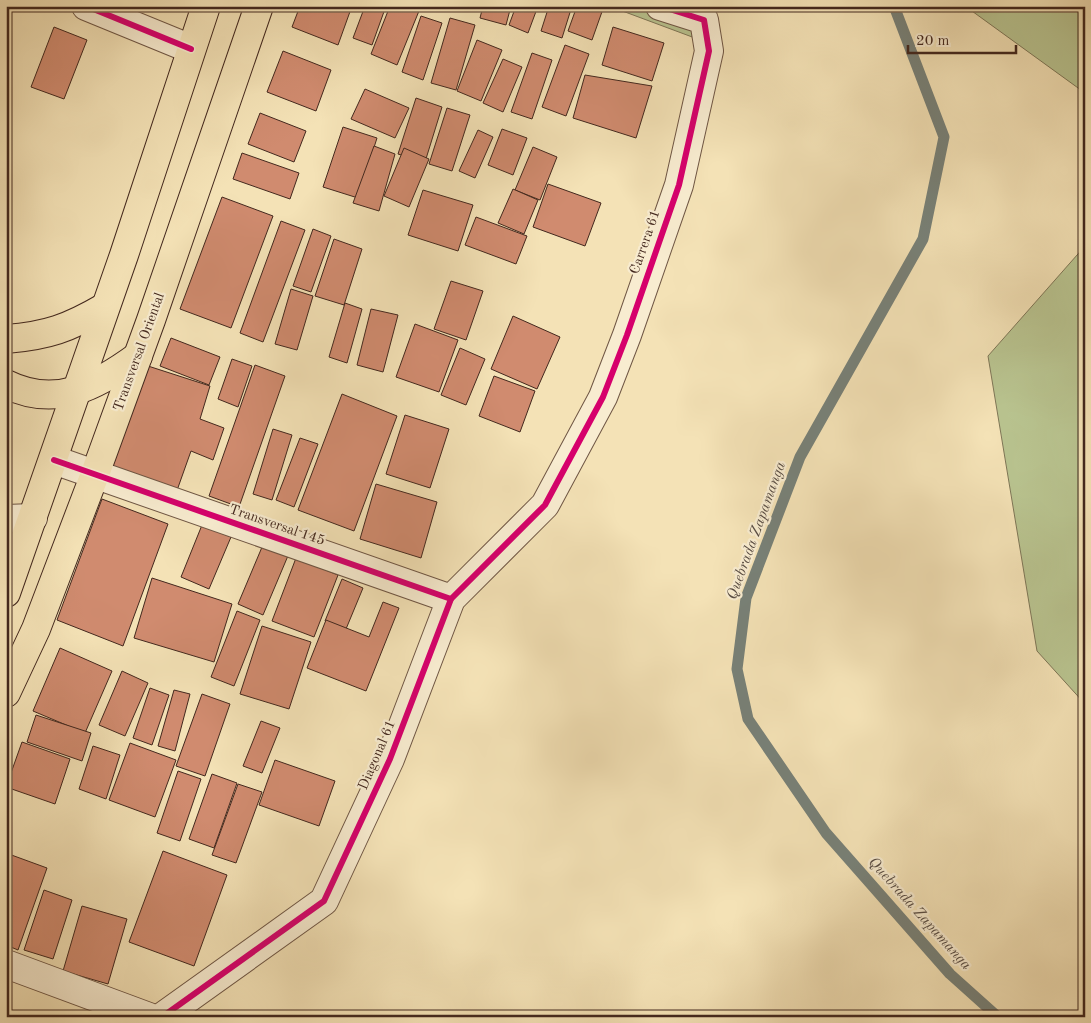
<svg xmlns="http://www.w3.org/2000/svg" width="1091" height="1023" viewBox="0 0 1091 1023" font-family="'Old Standard TT',serif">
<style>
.green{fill:#b9c490;stroke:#7e7657}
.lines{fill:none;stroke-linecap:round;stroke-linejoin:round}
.stream{stroke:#788178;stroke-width:11}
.building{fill:#d08b6f;stroke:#43281e}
.minor-casing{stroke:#6f5644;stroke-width:30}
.major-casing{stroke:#43281e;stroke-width:30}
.minor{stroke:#f8ecd0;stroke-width:28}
.major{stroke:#f4e2b6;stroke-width:28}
.cycleway-casing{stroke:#f8ecd0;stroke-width:9}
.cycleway{stroke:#d6006c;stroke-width:6}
.labels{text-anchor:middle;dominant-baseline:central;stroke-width:4.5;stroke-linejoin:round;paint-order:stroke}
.street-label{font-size:14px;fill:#43281e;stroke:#f8ecd0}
.water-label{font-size:15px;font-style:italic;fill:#594d44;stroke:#f8ecd0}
</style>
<rect width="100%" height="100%" fill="#f4e2b6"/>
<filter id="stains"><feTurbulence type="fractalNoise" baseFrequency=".004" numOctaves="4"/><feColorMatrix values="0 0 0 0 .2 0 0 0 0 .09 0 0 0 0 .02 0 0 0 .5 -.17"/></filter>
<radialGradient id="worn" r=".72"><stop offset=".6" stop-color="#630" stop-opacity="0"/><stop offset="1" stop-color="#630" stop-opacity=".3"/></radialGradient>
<g class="green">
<polygon points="609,6 713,6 711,44"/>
<polygon points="965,6 1085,6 1085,93"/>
<polygon points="1085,246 1085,704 1037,651 988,356"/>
</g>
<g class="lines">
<polyline class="stream" points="894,6 944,137 923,239 800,457 746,598 737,669 748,719 826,833 950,974 998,1017"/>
</g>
<g class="building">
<polygon points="300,6 352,6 338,45 292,27"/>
<polygon points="365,6 386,6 372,45 353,38"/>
<polygon points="390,6 421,6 397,65 371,54"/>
<polygon points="483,6 511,6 506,25 480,18"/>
<polygon points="516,6 538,6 528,33 509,25"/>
<polygon points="549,6 572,6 562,38 541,31"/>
<polygon points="577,6 604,6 592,40 568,31"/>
<polygon points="421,16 442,23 423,80 402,72"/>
<polygon points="450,18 475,25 456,90 431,83"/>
<polygon points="54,27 87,40 64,99 31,87"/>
<polygon points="613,27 664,43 652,81 602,65"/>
<polygon points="477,40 502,50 481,101 457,91"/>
<polygon points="565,45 589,54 566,116 542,107"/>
<polygon points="283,51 331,70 316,111 267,92"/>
<polygon points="532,53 552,60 532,119 511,112"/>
<polygon points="503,59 522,67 503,112 483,103"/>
<polygon points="585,75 652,86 636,138 573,118"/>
<polygon points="365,89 409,108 395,138 351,119"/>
<polygon points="416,98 442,107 425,162 398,154"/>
<polygon points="447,108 470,115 452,171 429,164"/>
<polygon points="260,113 306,131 294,162 248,144"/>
<polygon points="343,127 377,138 358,198 323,187"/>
<polygon points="502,129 527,138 513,175 488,165"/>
<polygon points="478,130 493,137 475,178 459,171"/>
<polygon points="374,146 395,154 379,211 353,203"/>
<polygon points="533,147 557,157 540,200 515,190"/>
<polygon points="404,148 429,159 409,207 384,196"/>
<polygon points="242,153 299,173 290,199 233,179"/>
<polygon points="548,184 601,203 585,246 533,227"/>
<polygon points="513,189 538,200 524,234 498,223"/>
<polygon points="423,190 473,205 458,251 408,235"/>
<polygon points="222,197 273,216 231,328 180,309"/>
<polygon points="476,217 527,236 516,264 465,245"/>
<polygon points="281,221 305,230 263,342 240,333"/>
<polygon points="313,229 331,236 311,292 293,286"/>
<polygon points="334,239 362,249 344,305 315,296"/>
<polygon points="451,281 483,291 466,340 434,329"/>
<polygon points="291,289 313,296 297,350 275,344"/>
<polygon points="345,303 362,309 347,363 329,357"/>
<polygon points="371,309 398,315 383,372 357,365"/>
<polygon points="513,316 560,337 537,389 491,369"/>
<polygon points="415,324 458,340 439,392 396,377"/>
<polygon points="171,338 220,357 209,385 160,366"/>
<polygon points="460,348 485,359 466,405 441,395"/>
<polygon points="232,359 252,366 238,407 218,399"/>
<polygon points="255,365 285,376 239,507 209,496"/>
<polygon points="148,366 210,386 200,419 224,428 213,460 191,451 175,496 108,469"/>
<polygon points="494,376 535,391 520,432 479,416"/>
<polygon points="342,394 397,416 354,531 298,510"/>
<polygon points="405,415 449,429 430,488 386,474"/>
<polygon points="273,429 292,435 272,500 253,494"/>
<polygon points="300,438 318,444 294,507 276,500"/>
<polygon points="376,484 437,502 421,558 360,539"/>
<polygon points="102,499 168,524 123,646 57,620"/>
<polygon points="202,525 231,537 209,589 181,577"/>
<polygon points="265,540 290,551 263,615 238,604"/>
<polygon points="296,558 338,575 314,637 272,621"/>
<polygon points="152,578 232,604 214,662 134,638"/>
<polygon points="342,579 363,588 346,629 325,621"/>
<polygon points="383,602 399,608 366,691 307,668 326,620 369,637"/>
<polygon points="237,611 260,620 234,686 211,677"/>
<polygon points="262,626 311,642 289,709 240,694"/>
<polygon points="60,648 112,671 85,733 33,711"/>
<polygon points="122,671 148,683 125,736 99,725"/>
<polygon points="150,688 169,695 152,745 133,738"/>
<polygon points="174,690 190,694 175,751 158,746"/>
<polygon points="202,694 230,704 205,776 176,766"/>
<polygon points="36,715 91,733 82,761 27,742"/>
<polygon points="261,721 280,728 262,773 243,766"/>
<polygon points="22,742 70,759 55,804 6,787"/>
<polygon points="130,743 176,760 155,817 109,800"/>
<polygon points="93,746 120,755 106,799 79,789"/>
<polygon points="275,760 335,781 319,826 259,805"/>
<polygon points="178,771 201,779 180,841 157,833"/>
<polygon points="212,774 237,783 214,848 189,839"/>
<polygon points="238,784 262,792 236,863 212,855"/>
<polygon points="163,851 227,875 194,966 129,942"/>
<polygon points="6,853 47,868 18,950 6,945"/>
<polygon points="44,890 72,900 53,959 24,950"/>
<polygon points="82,906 127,919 108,984 63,971"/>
</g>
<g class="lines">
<defs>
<g id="minor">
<polyline points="86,6 191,49"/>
<polyline points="54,460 451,599"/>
<polyline points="6,519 33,518"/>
<polyline points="6,964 149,1017"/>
<polyline points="162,1017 324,901 390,759 451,599 545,505 603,397 627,335 679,185 709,51 704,20 660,6"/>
</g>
<g id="major">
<path d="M6,339C47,336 69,328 105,307"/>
<path d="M6,384C56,409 97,386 138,356"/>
<polyline points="6,593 124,255 206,6"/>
<polyline points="6,693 36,629 95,474 151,320 259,6"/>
</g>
</defs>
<use href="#minor" class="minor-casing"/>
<use href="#major" class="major-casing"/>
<use href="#minor" class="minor"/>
<use href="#major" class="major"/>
<defs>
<g id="cycleway">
<polyline points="86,6 191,49"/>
<polyline points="54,460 451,599"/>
<polyline points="162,1017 324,901 390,759 451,599 545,505 603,397 627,335 679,185 709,51 704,20 660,6"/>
</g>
</defs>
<use href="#cycleway" class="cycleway-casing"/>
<use href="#cycleway" class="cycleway"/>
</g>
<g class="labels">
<g class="street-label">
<text transform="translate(645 242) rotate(-71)">Carrera 61</text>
<text transform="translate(139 352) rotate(-70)">Transversal Oriental</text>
<text transform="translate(277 525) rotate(19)">Transversal 145</text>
<text transform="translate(377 755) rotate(-67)">Diagonal 61</text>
</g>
<g class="water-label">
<text transform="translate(757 531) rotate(-70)">Quebrada Zapamanga</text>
<text transform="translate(919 914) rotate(48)">Quebrada Zapamanga</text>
</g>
</g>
<rect width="1091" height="1023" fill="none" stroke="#f4e2b6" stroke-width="25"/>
<rect x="8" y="8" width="1076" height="1008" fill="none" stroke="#43281e" stroke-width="2.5"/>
<rect x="12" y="12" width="1066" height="998" fill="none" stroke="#43281e"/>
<path d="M908 45v8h108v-8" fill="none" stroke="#43281e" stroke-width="2.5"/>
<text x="916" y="45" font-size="15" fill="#43281e" stroke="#f8ecd0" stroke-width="4" paint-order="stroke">20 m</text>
<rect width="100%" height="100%" filter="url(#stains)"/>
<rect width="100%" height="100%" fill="url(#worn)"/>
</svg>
